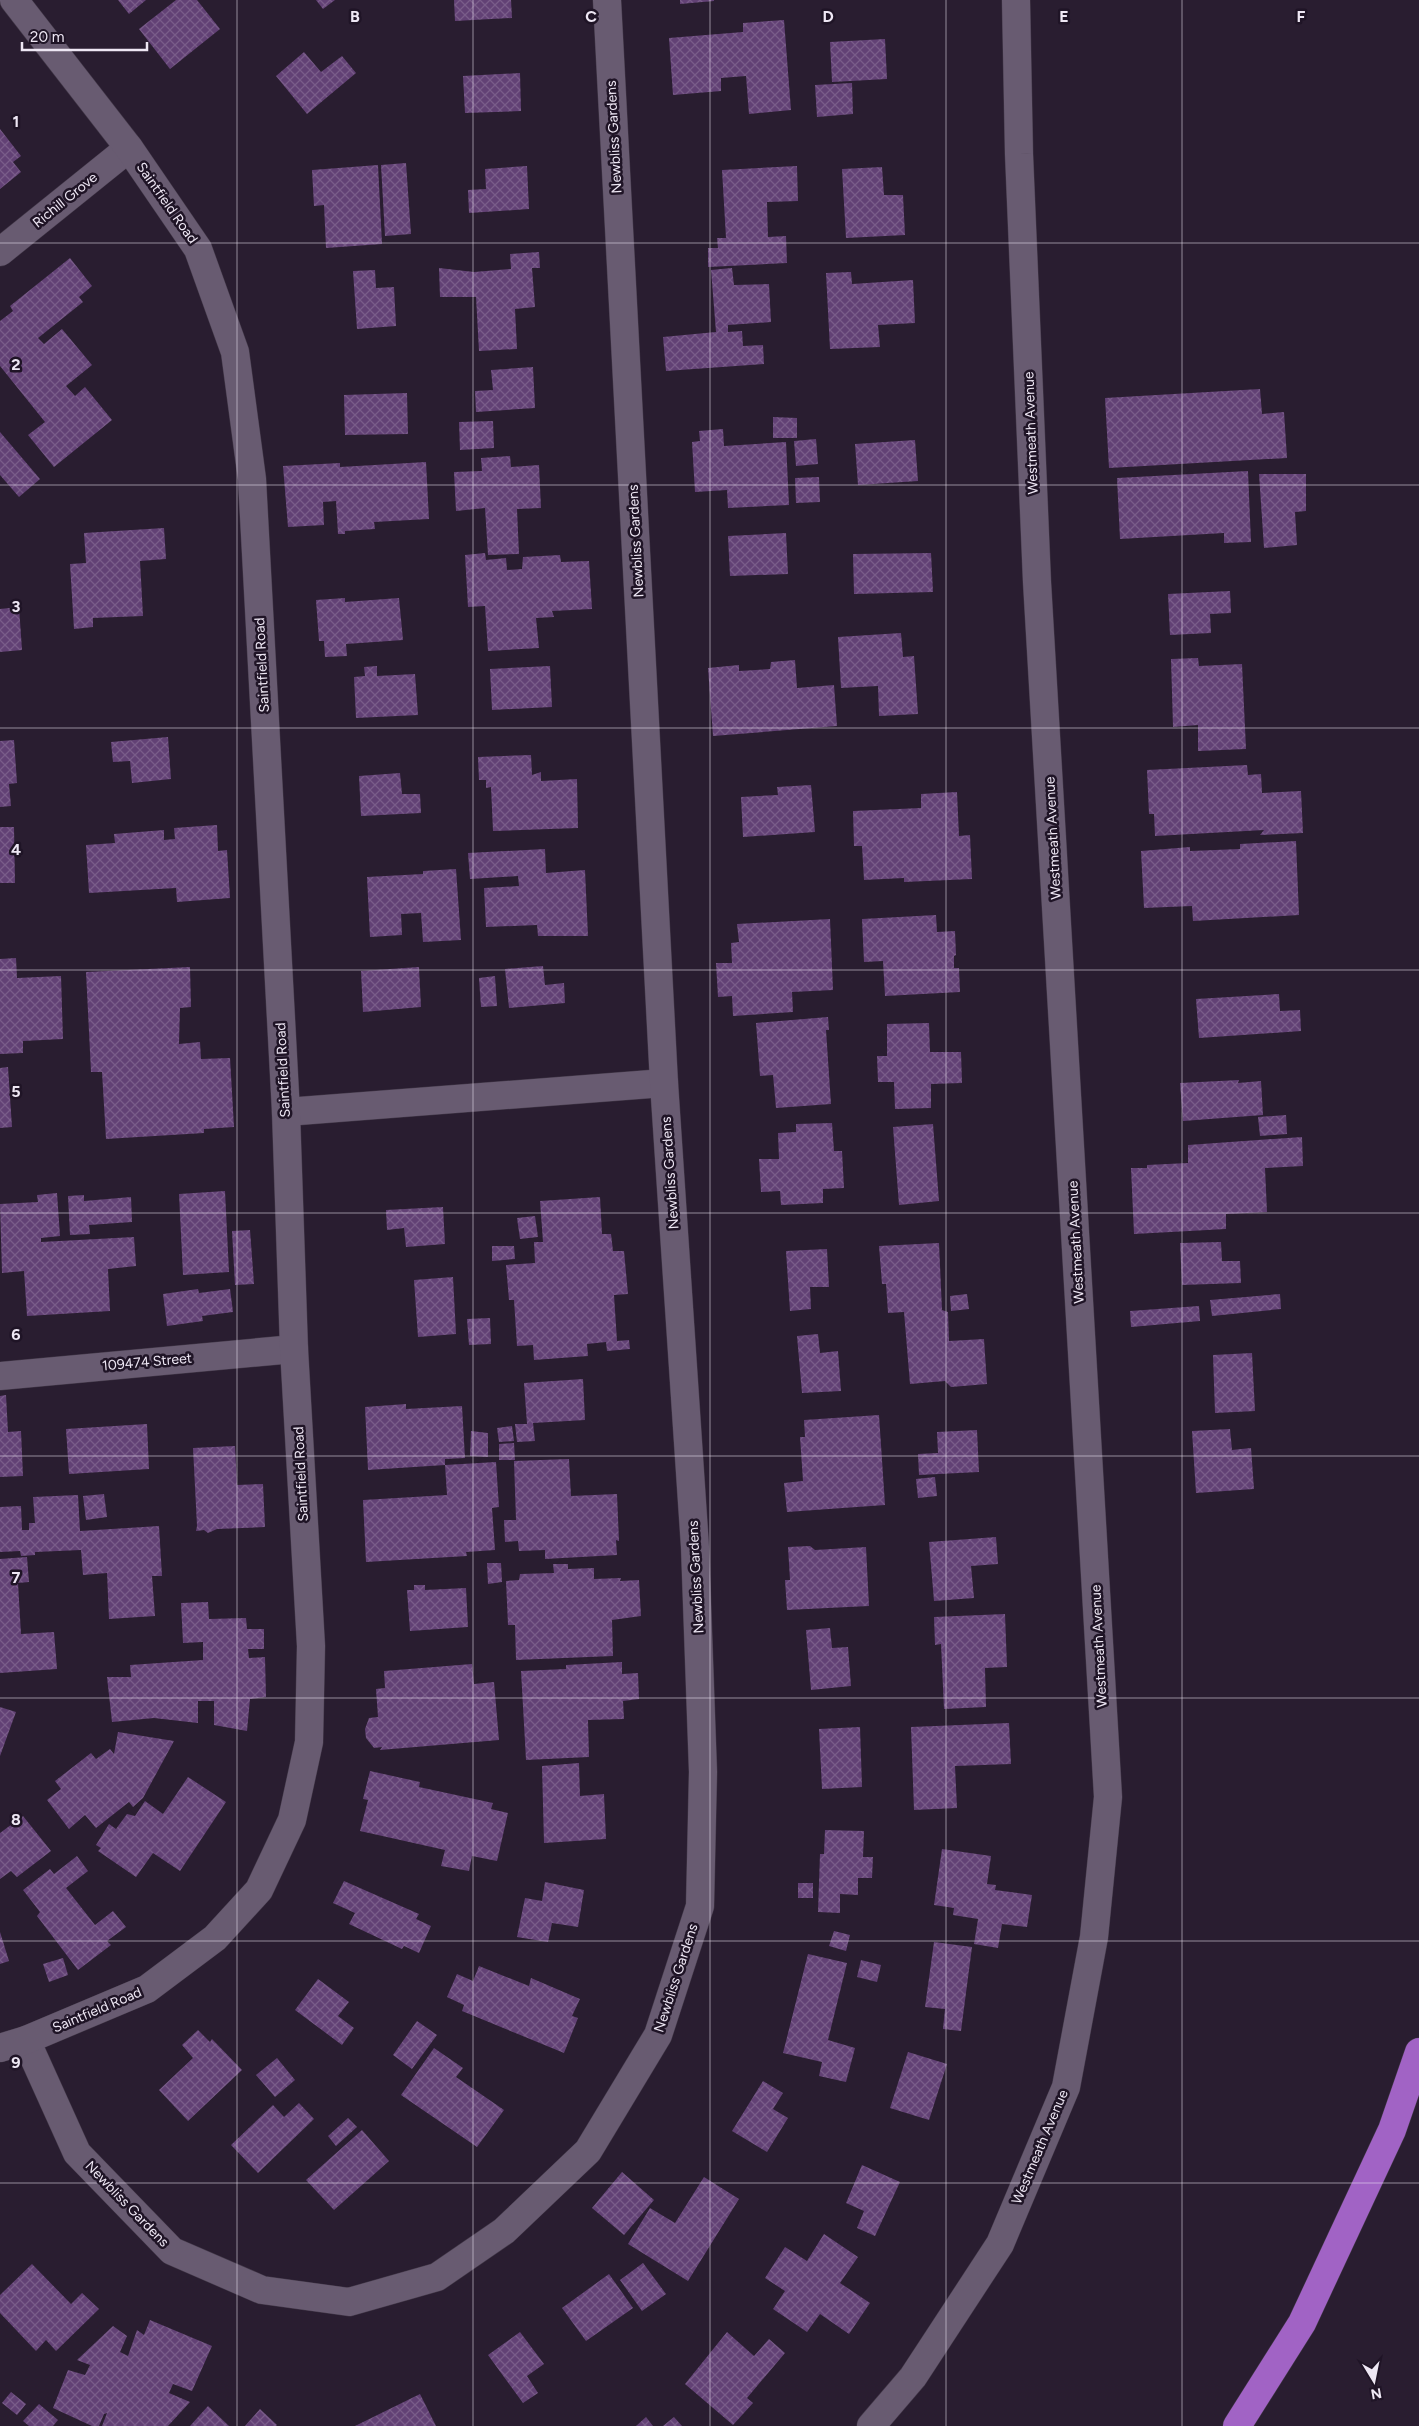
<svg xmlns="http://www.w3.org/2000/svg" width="1419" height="2426" viewBox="0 0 1419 2426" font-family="Figtree,sans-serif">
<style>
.building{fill:url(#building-cross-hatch)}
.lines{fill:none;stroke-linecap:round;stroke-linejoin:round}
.minor-casing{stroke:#423848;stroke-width:29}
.highway-casing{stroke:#423848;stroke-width:29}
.minor{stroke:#685b71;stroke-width:28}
.highway{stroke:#a163c5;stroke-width:28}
.grid{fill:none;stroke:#eee7f4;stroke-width:1;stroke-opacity:0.55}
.labels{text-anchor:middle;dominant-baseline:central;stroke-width:5;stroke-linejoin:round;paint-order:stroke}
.street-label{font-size:14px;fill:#eee7f4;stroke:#1f1426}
.grid-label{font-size:16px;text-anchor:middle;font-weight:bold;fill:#eee7f4;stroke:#1f1426;stroke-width:5;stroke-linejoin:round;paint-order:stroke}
</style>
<defs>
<pattern id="building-cross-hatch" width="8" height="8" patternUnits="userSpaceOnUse" patternTransform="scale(1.25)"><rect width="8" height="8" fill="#624175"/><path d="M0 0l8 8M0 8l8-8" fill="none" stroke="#795c89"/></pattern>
</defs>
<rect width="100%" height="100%" fill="#291d30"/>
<g class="building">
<polygon points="118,0 146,0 129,14"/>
<polygon points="176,0 197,0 220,29 170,69 139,29"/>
<polygon points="316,0 335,0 323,9"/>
<polygon points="454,0 511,0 512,18 455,21"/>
<polygon points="680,0 714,0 714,1 680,4"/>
<polygon points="784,20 791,110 749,114 746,76 721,78 721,91 673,95 669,38 743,32 743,23"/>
<polygon points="885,39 887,79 832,82 830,42"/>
<polygon points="304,52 321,72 342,56 356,73 307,114 276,76"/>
<polygon points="520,73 521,111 465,113 463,76"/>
<polygon points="852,83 853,114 817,117 815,85"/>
<polygon points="0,129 21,156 13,162 21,172 0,189"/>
<polygon points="406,163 411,234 385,236 381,165"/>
<polygon points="378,165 382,244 326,248 324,205 314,206 312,170"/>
<polygon points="527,166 529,209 469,213 468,190 486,189 485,169"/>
<polygon points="797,166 798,201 767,202 768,237 786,236 787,263 708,267 708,248 718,248 717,238 726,238 722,170"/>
<polygon points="882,167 884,195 903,195 905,235 846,238 842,169"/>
<polygon points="539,252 540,268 532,268 535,307 515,309 517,349 479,351 476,297 440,297 439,268 474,272 511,269 510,254"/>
<polygon points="70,258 92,286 79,297 83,302 38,338 44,344 62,329 92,365 66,386 75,396 85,387 112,420 54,467 28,435 45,422 0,366 0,321 13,311 10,306"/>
<polygon points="732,268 734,285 769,284 771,322 728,325 728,332 742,331 743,346 763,345 764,364 666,371 663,337 716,332 711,270"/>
<polygon points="375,270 376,288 394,287 396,326 357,329 353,271"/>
<polygon points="851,272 852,284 913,280 915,323 878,325 880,347 830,349 826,273"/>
<polygon points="533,367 535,408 476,412 475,391 493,390 491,370"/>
<polygon points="1260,389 1262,414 1284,412 1287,458 1109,468 1105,398"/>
<polygon points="407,393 408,434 345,435 344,395"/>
<polygon points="773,417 797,418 797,438 773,438"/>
<polygon points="493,421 494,448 460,450 459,422"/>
<polygon points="723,429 724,446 786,442 789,505 728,508 727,490 695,492 692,442 700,441 699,431"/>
<polygon points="0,432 40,479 19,497 0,475"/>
<polygon points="816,439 818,464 796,466 794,441"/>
<polygon points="915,440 918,481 858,485 855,444"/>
<polygon points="510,456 511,467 539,465 541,508 517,509 519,554 488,555 485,508 456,511 454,472 482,471 481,458"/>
<polygon points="426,462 429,519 374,522 375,529 345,531 345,534 338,534 336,501 323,502 324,525 288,527 283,466 340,463 340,467"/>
<polygon points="1248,471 1251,542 1224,543 1224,533 1120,539 1117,478"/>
<polygon points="1259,474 1306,474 1306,511 1295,512 1297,545 1264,548"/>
<polygon points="819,477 820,502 796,503 795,478"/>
<polygon points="164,528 166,559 140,561 143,616 93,618 93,627 74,629 70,564 86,563 84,533"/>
<polygon points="786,533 788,574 730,576 728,536"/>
<polygon points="485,553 486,560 506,558 507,570 522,569 523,557 560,555 561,562 589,561 592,609 552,611 554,617 536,618 539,648 488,651 485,606 468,607 465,555"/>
<polygon points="931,553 933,592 854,594 853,554"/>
<polygon points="1230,591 1231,613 1210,614 1211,633 1170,635 1168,594"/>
<polygon points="345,598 345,602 399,598 403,640 346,644 347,656 325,657 324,641 319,641 316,600"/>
<polygon points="19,607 22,650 0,652 0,609"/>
<polygon points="901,633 903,657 914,656 918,714 879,716 878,686 841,688 838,637"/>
<polygon points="1198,658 1199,666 1242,664 1246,749 1198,751 1198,725 1173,727 1171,659"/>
<polygon points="795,660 797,688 834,685 837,726 713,736 708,668 739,665 739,671 770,669 771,662"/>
<polygon points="377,666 377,676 415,674 418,715 356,718 354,677 365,676 364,667"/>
<polygon points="550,666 552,707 492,710 490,669"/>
<polygon points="168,737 171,779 132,783 130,761 113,762 111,742"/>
<polygon points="14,740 17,783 9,784 11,806 0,807 0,741"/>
<polygon points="531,755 532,775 541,772 541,781 577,779 578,828 493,831 491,787 486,788 486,780 479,780 478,757"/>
<polygon points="1247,765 1248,775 1261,774 1262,793 1301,791 1303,833 1260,835 1264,830 1155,836 1154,814 1149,814 1147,770"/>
<polygon points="400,773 402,794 420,794 421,813 361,816 359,776"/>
<polygon points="811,785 815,832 743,837 741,797 778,795 777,787"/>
<polygon points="957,792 959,836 970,835 972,879 904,882 904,878 864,880 862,846 854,846 853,811 921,808 921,794"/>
<polygon points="217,825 218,851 227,850 230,898 177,902 176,888 89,893 86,845 115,843 114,834 164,830 164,840 175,839 174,828"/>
<polygon points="0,827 14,827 15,883 0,883"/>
<polygon points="1296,841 1299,915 1193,921 1192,906 1144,908 1141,851 1190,847 1190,851 1240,849 1240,844"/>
<polygon points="545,849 546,873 585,870 588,936 538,936 537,925 486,927 484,888 519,886 518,876 470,879 468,853"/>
<polygon points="456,869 461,940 423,942 421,913 401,914 402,935 370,937 367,877 423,874 423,871"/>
<polygon points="936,915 937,932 955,931 956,955 954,956 954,968 959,968 960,992 885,996 883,961 864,962 862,919"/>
<polygon points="830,919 833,990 792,992 793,1012 733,1016 732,996 718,997 716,963 732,963 731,943 739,942 737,924"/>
<polygon points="16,958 17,978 61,976 63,1039 23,1041 23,1053 0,1054 0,959"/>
<polygon points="543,966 545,985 564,983 565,1003 509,1008 505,969"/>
<polygon points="190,967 191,1007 180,1008 179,1044 200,1042 201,1059 230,1058 234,1127 204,1129 204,1133 106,1139 102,1072 91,1072 86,972"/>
<polygon points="419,967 421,1007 363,1012 361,971"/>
<polygon points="495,976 497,1006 481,1007 479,978"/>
<polygon points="1279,994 1280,1011 1300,1010 1301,1031 1199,1038 1196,999"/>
<polygon points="828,1017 829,1030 826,1030 831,1104 776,1108 773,1075 760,1076 756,1023"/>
<polygon points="929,1023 930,1052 961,1052 962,1083 931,1084 931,1108 895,1109 894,1082 878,1082 877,1056 887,1056 887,1024"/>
<polygon points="8,1067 12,1127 0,1128 0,1068"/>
<polygon points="1239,1080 1238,1083 1261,1081 1263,1115 1183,1121 1180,1083"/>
<polygon points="1286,1115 1287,1134 1260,1136 1258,1117"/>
<polygon points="832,1123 834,1151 842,1151 844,1188 823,1189 823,1203 781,1205 780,1191 761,1192 759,1159 779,1159 778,1133 796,1132 796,1124"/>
<polygon points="933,1124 939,1201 899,1205 893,1127"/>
<polygon points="1302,1137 1303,1166 1265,1168 1267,1212 1226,1214 1226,1229 1134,1234 1131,1168 1147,1168 1147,1165 1188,1163 1188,1145"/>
<polygon points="225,1191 229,1272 183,1275 179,1194"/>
<polygon points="57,1193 60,1236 41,1238 41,1242 134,1237 136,1266 108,1269 110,1311 27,1316 24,1271 2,1273 0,1204 38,1202 37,1195"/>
<polygon points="84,1195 84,1201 131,1197 132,1222 89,1225 90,1234 70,1235 68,1196"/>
<polygon points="600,1197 602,1234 611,1234 613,1251 624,1251 628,1294 614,1295 617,1341 629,1340 630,1349 607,1351 606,1342 587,1344 588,1356 534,1360 533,1345 517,1346 514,1300 509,1300 506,1265 535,1263 534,1242 543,1242 540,1201"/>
<polygon points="443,1207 445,1244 406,1247 404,1228 387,1230 386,1210"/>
<polygon points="535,1216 538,1237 520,1239 517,1218"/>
<polygon points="250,1230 254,1284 235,1285 232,1231"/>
<polygon points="1221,1242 1222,1261 1240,1261 1241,1283 1182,1285 1180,1243"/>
<polygon points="939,1243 942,1310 948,1312 949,1341 984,1339 987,1384 951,1387 945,1381 910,1384 904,1312 888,1313 886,1284 882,1284 879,1246"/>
<polygon points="492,1246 514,1246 515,1259 492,1261"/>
<polygon points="827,1249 829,1287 810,1287 811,1309 790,1311 786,1251"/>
<polygon points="453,1277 456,1334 418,1337 414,1280"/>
<polygon points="198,1289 199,1293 230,1289 233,1312 202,1316 203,1321 167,1326 163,1294"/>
<polygon points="967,1294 969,1309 951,1311 950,1296"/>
<polygon points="1280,1294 1281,1309 1212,1316 1210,1300"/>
<polygon points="1199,1306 1200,1321 1131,1327 1130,1311"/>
<polygon points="490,1318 491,1344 469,1345 467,1319"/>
<polygon points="818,1334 820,1353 838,1351 841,1391 802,1393 797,1336"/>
<polygon points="1252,1353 1255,1411 1215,1413 1213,1355"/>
<polygon points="583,1379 585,1420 533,1423 535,1441 517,1442 515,1424 527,1424 524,1383"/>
<polygon points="6,1395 8,1432 21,1431 23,1476 0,1477 0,1396"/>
<polygon points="406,1404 406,1409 462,1406 465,1458 445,1459 445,1465 496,1462 499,1507 492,1508 495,1550 466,1552 467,1556 366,1562 363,1500 447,1495 445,1465 368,1470 365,1407"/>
<polygon points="879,1415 885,1505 787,1512 784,1483 803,1481 800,1437 805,1437 804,1420"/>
<polygon points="147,1424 149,1469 69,1474 66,1429"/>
<polygon points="512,1426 514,1441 499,1442 497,1428"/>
<polygon points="1230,1429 1232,1450 1251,1448 1254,1489 1196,1493 1192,1431"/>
<polygon points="977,1430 979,1472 919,1475 918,1454 938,1453 937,1432"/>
<polygon points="471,1431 488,1433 488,1457 470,1456"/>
<polygon points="514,1443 515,1460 499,1460 499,1444"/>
<polygon points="235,1446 237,1485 263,1484 265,1527 217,1529 208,1533 204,1530 196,1531 197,1526 193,1448"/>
<polygon points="569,1459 571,1496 617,1494 619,1541 616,1540 617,1555 545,1559 545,1550 519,1551 518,1541 505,1542 504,1520 516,1520 514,1461"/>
<polygon points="935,1477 937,1496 918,1498 916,1479"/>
<polygon points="104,1494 107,1517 86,1520 83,1496"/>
<polygon points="78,1495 80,1531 159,1526 162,1576 152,1576 155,1616 109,1619 107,1573 83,1575 81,1550 35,1552 35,1555 21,1556 20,1551 0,1552 0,1507 21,1506 22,1530 29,1530 29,1523 35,1523 33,1497"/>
<polygon points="996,1537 998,1564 971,1566 974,1598 934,1601 929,1542"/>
<polygon points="810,1546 815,1550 866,1547 869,1606 787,1610 785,1580 790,1580 788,1547"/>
<polygon points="27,1557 29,1582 18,1583 21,1634 54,1632 57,1669 0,1673 0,1559"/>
<polygon points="487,1563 501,1563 502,1582 488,1584"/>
<polygon points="553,1564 568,1564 568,1569 594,1568 594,1579 621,1578 620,1581 639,1580 641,1616 612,1620 613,1656 516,1660 515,1625 508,1625 506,1581 519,1580 520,1574 554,1573"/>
<polygon points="414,1585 425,1585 425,1590 466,1588 468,1627 410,1631 407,1590 414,1590"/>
<polygon points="208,1602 209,1619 246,1618 247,1629 264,1629 264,1649 248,1649 249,1658 265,1657 266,1697 250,1699 247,1731 214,1725 214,1701 198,1701 198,1723 154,1718 112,1722 107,1677 131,1677 130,1665 203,1660 203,1642 183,1643 181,1603"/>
<polygon points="1005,1614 1007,1667 985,1668 986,1707 944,1709 941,1644 935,1645 934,1617"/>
<polygon points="830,1628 832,1648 848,1647 851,1686 811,1690 806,1630"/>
<polygon points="622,1662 622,1674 638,1673 639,1699 623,1701 624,1719 588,1720 589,1757 526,1760 521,1671 566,1669 566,1665"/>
<polygon points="472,1664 474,1684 494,1682 499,1740 380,1750 382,1747 374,1748 366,1738 365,1729 369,1718 378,1717 376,1689 385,1688 384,1671"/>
<polygon points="0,1707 16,1712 0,1756"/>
<polygon points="1009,1723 1011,1764 955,1766 957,1808 914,1810 911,1727"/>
<polygon points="860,1727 862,1787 822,1789 819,1729"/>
<polygon points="118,1732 174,1741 143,1798 133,1807 129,1802 96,1828 85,1815 69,1829 47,1800 61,1789 55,1781 91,1753 96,1759 110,1749 114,1754"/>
<polygon points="579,1763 580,1796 604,1794 606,1839 544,1843 542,1766"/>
<polygon points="370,1771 420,1782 419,1787 493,1803 491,1809 508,1813 497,1861 472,1856 469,1871 441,1866 445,1850 360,1831 368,1800 363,1799"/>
<polygon points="188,1777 226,1802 180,1871 153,1853 136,1877 98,1851 101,1848 96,1845 109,1824 116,1829 127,1814 135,1816 145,1801 163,1814"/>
<polygon points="23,1816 51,1851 17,1877 11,1871 0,1879 0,1833"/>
<polygon points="825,1830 864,1831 863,1857 873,1857 872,1878 858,1878 858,1895 840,1894 840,1913 818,1912 820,1854 824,1854"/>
<polygon points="942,1849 991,1856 987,1884 996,1885 995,1890 1032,1895 1027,1927 1002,1924 998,1948 974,1944 978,1919 953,1915 954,1908 934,1905"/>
<polygon points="77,1856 88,1871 66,1888 95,1925 113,1911 126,1927 107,1941 111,1945 78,1970 37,1916 40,1912 23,1890 50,1869 54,1874"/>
<polygon points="344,1881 419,1914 416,1919 431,1926 419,1953 404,1946 402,1949 349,1924 355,1913 333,1903"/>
<polygon points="545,1882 584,1890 578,1927 552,1923 548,1942 517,1937 525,1898 542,1901"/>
<rect x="798" y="1883" width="15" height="15"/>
<polygon points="834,1931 850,1935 846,1951 829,1946"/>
<polygon points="0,1932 9,1961 0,1964"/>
<polygon points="934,1942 972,1947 961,2031 943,2029 945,2009 925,2007"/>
<polygon points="808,1954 847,1963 828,2040 855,2048 846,2082 819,2076 822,2062 783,2053"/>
<polygon points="63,1958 68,1975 49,1982 43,1964"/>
<polygon points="861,1960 881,1965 877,1982 857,1977"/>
<polygon points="479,1966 529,1986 531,1978 580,1999 572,2016 578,2018 564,2053 462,2011 464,2005 447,1997 457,1974 473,1981"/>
<polygon points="318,1979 349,2002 338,2016 354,2028 342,2045 295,2010"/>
<polygon points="417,2021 437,2035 412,2069 393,2055"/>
<polygon points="198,2030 210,2042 212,2039 242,2070 188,2121 159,2090 193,2058 182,2045"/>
<polygon points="434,2048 463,2068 456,2077 504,2110 477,2147 401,2095"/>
<polygon points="908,2052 947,2064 929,2120 890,2108"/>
<polygon points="277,2058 295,2080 275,2097 256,2075"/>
<polygon points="763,2081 783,2093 773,2109 788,2118 767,2152 732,2131"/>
<polygon points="299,2103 314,2119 258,2173 231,2145 273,2105 284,2117"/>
<polygon points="348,2118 357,2127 336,2146 328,2136"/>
<polygon points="362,2130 389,2161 334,2210 306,2180"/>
<polygon points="862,2165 900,2182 875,2236 857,2228 864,2211 846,2203"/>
<polygon points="622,2172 654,2200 624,2235 592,2208"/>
<polygon points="704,2177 739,2199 688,2281 628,2244 650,2208 675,2223"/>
<polygon points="824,2234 858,2257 840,2283 870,2303 849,2334 820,2314 807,2332 773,2309 785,2291 765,2278 785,2247 807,2261"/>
<polygon points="643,2263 666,2294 642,2311 620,2280"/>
<polygon points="32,2264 71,2304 82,2293 99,2309 56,2351 46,2340 36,2351 0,2313 0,2295"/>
<polygon points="609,2274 633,2308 586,2341 562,2308"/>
<polygon points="150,2320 212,2346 192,2391 173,2384 169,2393 190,2402 168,2426 102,2426 107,2413 104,2414 99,2426 92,2426 53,2408 68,2370 85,2375 90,2365 77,2360 113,2326 127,2336 120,2352 128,2356 137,2330 144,2335"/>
<polygon points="520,2332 544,2364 527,2376 538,2393 523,2403 488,2355"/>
<polygon points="727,2332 754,2356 769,2339 785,2353 747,2398 753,2403 733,2425 685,2384"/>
<polygon points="11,2392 26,2404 17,2415 2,2403"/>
<polygon points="420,2394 436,2426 355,2426"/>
<polygon points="39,2404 58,2420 53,2426 29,2426 23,2421"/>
<polygon points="208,2406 229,2426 190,2426"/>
<polygon points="260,2409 277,2425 276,2426 245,2426"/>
<polygon points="646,2417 653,2426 636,2426"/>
<polygon points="674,2417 682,2426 663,2426"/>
</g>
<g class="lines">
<defs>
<g id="minor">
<polyline points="0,252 129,148"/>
<polyline points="286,1112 664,1083"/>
<polyline points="0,1376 294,1349"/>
<polyline points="26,2040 77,2153 172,2251 262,2290 349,2302 437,2277 504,2231 588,2151 658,2035 700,1906 703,1772 695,1547 664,1083 607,0"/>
<polyline points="0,2048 26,2040 147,1989 215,1938 259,1890 292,1820 309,1742 311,1646 294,1349 286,1112 252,479 235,352 198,249 129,148 14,0"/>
<polyline points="871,2426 913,2377 1000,2244 1066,2087 1094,1937 1108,1797 1037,582 1019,154 1016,0"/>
</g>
<polyline id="highway" points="1237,2426 1302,2323 1392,2130 1419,2052"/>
</defs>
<use href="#minor" class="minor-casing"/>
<use href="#highway" class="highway-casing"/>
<use href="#minor" class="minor"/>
<use href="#highway" class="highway"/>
</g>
<path class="grid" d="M237,0V2426M473,0V2426M710,0V2426M946,0V2426M1182,0V2426M0,243H1419M0,485H1419M0,728H1419M0,970H1419M0,1213H1419M0,1456H1419M0,1698H1419M0,1941H1419M0,2183H1419"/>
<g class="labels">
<g class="street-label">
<text transform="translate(614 137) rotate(-93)">Newbliss Gardens</text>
<text transform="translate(65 200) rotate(-39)">Richill Grove</text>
<text transform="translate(167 203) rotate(55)">Saintfield Road</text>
<text transform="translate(1031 433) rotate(-92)">Westmeath Avenue</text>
<text transform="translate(636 541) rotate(-93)">Newbliss Gardens</text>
<text transform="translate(262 665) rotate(-93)">Saintfield Road</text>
<text transform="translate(1053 838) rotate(-93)">Westmeath Avenue</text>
<text transform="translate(283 1070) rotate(-93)">Saintfield Road</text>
<text transform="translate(670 1173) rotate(-94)">Newbliss Gardens</text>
<text transform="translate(1076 1242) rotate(-93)">Westmeath Avenue</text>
<text transform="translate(147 1362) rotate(-5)">109474 Street</text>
<text transform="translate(301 1474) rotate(-93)">Saintfield Road</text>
<text transform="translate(696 1577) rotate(-93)">Newbliss Gardens</text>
<text transform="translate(1099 1646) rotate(-93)">Westmeath Avenue</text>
<text transform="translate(676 1978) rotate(-72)">Newbliss Gardens</text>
<text transform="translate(97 2010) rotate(-23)">Saintfield Road</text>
<text transform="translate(1040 2147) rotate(-67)">Westmeath Avenue</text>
<text transform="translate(127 2204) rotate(46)">Newbliss Gardens</text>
</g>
</g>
<g class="grid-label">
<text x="355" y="22">B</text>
<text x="591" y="22">C</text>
<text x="828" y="22">D</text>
<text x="1064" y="22">E</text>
<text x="1301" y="22">F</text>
<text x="16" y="127">1</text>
<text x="16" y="370">2</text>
<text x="16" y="612">3</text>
<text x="16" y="855">4</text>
<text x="16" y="1097">5</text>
<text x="16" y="1340">6</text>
<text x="16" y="1583">7</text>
<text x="16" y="1825">8</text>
<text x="16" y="2068">9</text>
</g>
<g transform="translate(1374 2381) rotate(170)" stroke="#1f1426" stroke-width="4" paint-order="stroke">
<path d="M0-4L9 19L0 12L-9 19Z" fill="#eee7f4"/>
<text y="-8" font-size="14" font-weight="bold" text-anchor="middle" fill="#eee7f4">N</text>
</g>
<path d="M22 42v8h125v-8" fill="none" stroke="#eee7f4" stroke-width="2.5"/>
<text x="30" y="42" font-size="15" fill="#eee7f4" stroke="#1f1426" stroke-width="4" paint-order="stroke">20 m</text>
</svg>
